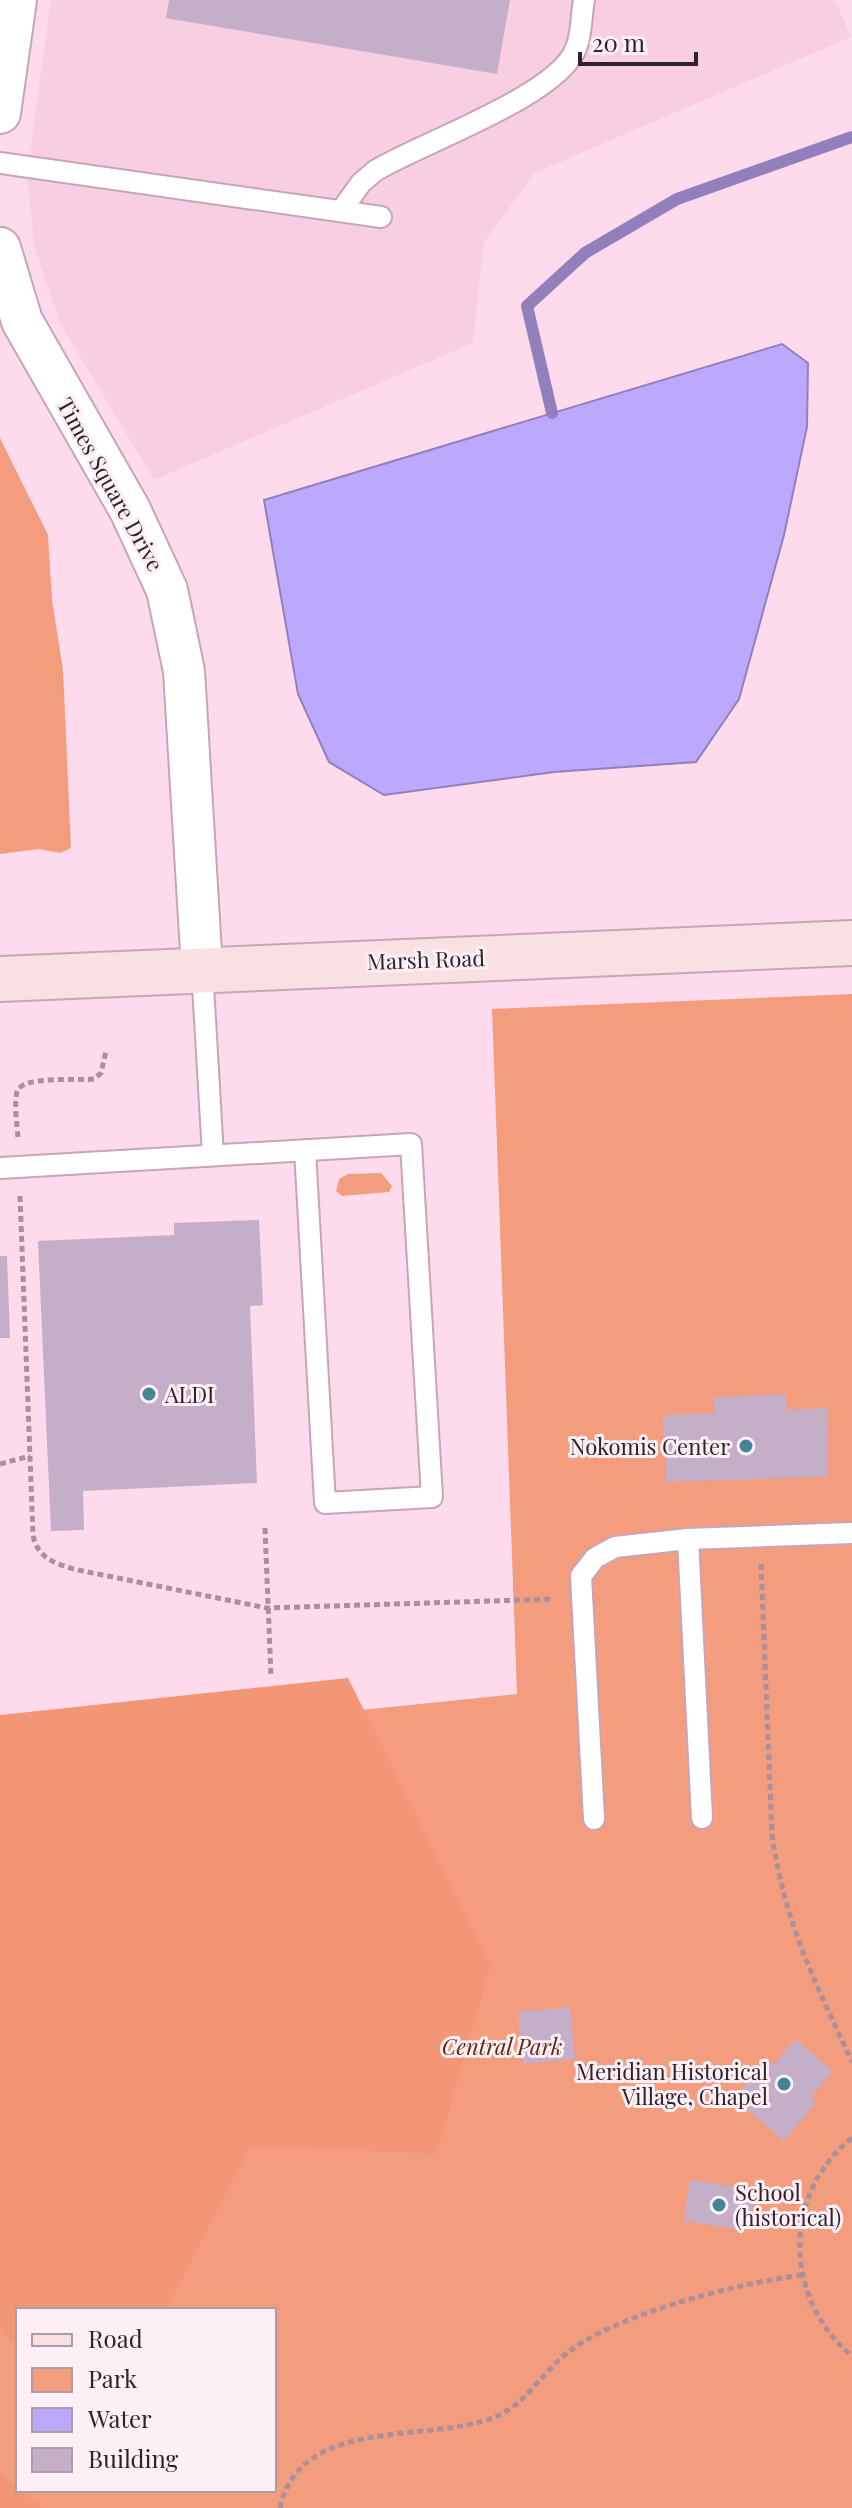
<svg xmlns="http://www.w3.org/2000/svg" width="852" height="2508" viewBox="0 0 852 2508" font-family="'Playfair Display',serif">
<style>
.built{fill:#f8cee3}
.green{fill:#f39d7e;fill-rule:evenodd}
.forest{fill:#f29675}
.water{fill:#bca8fc;stroke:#9280bd;stroke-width:2}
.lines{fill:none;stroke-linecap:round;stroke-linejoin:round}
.stream{stroke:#9280bd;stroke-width:12}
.building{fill:#c4aec8}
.lane-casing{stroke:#c6a6b6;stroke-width:24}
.street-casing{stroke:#c6a6b6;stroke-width:44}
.secondary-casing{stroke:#c6a6b6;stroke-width:48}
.path{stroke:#a9909c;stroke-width:5;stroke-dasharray:6 4;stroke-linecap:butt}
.lane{stroke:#fff;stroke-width:20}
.street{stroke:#fff;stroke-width:40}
.secondary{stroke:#f9e1e3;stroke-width:44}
.poi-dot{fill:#428594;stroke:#fdeff6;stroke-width:3}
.labels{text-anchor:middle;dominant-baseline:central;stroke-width:6;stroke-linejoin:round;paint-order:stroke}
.street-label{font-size:22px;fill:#2f2329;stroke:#fdeff6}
.poi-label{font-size:22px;fill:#2f2329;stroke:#fdeff6;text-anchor:start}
.park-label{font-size:22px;font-style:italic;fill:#602610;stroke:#fdeff6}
</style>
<rect width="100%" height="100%" fill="#fddbec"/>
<polygon class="built" points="51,0 835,0 851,37 535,173 484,242 473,343 154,480 60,323 34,246 27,173"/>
<g class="green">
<polygon points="0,438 48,535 52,600 63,670 71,848 60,853 39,849 0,854"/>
<path d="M852,994V2508H0V1747L517,1694L492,1009ZM18,2310H274V2490H18Z"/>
<polygon points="381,1173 392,1186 389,1192 342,1196 336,1191 339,1179 348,1174"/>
</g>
<g class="forest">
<polygon points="348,1678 491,1965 437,2154 251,2145 166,2310 18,2310 18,2347 0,2331 0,1715"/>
<polygon points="0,2471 18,2490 45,2508 0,2508"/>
</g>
<polygon class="water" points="782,344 808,363 807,427 784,535 739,699 696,762 554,772 384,795 329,762 298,694 264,500"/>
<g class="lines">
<polyline class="stream" points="552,413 527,306 585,253 677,199 852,137"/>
</g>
<g class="building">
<polygon points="169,0 510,0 497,74 166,18"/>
<polygon points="259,1220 263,1305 250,1306 257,1483 83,1491 84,1530 51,1531 38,1241 174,1235 174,1223"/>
<polygon points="0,1256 7,1256 10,1338 0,1338"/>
<polygon points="786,1394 787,1410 828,1408 827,1477 666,1482 663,1415 715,1413 714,1397"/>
<polygon points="570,2007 575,2059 523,2064 518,2012"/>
<polygon points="795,2039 833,2071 811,2097 817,2102 784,2141 734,2098 767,2059 773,2065"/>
<polygon points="690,2180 755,2190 748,2231 684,2221"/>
</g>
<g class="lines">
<defs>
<g id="lane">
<polyline points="0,163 381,217"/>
<path d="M341,211L361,183L375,171C420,143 559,96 576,48C582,34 581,15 584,0"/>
<polyline points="202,969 213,1155"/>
<polyline points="0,1168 411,1144 432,1497 325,1503 305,1150"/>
<polyline points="688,1539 702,1818"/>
<polyline points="594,1819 581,1576 595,1558 615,1547 688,1539 852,1533"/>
</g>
<g id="street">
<polyline points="0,113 16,0"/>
<polyline points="0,248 22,321 130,510 167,590 184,671 202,969"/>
</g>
<polyline id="secondary" points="0,979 852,943"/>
</defs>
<use href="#lane" class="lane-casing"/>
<use href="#street" class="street-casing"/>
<use href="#secondary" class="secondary-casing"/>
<g class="path">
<path d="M18,1137C17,1124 14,1105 17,1092C21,1075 78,1081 94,1079L101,1073L106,1051"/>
<path d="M20,1196L33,1535C37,1558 57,1565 78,1570L267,1608L554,1599"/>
<polyline points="0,1464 30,1456"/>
<polyline points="265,1528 271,1676"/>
<path d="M761,1564L772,1835C785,1924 815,1982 852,2062"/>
<path d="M852,2138C781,2194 784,2300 852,2356"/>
<path d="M280,2508C300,2415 427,2444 495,2417C525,2405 542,2373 567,2353C616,2314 739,2283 802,2275"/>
</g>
<use href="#lane" class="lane"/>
<use href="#street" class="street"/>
<use href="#secondary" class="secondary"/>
</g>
<g class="poi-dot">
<circle cx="149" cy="1394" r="8"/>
<circle cx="746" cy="1446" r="8"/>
<circle cx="784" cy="2084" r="8"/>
<circle cx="719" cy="2205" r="8"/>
</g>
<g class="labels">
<g class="street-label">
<text transform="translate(111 484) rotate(61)">Times Square Drive</text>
<text transform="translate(426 959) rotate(-2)">Marsh Road</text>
</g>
<g class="poi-label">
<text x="165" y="1394">ALDI</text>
<text x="730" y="1446" text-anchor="end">Nokomis Center</text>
<text x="768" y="2071" text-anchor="end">Meridian Historical<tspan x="768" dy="25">Village, Chapel</tspan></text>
<text x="735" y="2192">School<tspan x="735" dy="25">(historical)</tspan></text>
</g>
<g class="park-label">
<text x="502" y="2046">Central Park</text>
</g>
</g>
<rect x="16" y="2308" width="260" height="184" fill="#fdeff6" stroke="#ab9da4" stroke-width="2"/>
<rect x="32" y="2334" width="40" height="12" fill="#f9e1e3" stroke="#ab9da4" stroke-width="2"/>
<text x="88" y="2348" font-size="24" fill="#2f2329">Road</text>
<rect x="32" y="2368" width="40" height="24" fill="#f39d7e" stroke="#ab9da4" stroke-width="2"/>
<text x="88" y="2388" font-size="24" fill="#2f2329">Park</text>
<rect x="32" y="2408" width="40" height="24" fill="#bca8fc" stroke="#ab9da4" stroke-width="2"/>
<text x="88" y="2428" font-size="24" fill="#2f2329">Water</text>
<rect x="32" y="2448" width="40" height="24" fill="#c4aec8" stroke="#ab9da4" stroke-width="2"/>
<text x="88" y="2468" font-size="24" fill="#2f2329">Building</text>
<path d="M580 52v12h116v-12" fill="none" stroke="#2f2329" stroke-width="4"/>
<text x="592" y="52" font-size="24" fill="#2f2329" stroke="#fdeff6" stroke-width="6" paint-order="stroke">20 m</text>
</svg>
